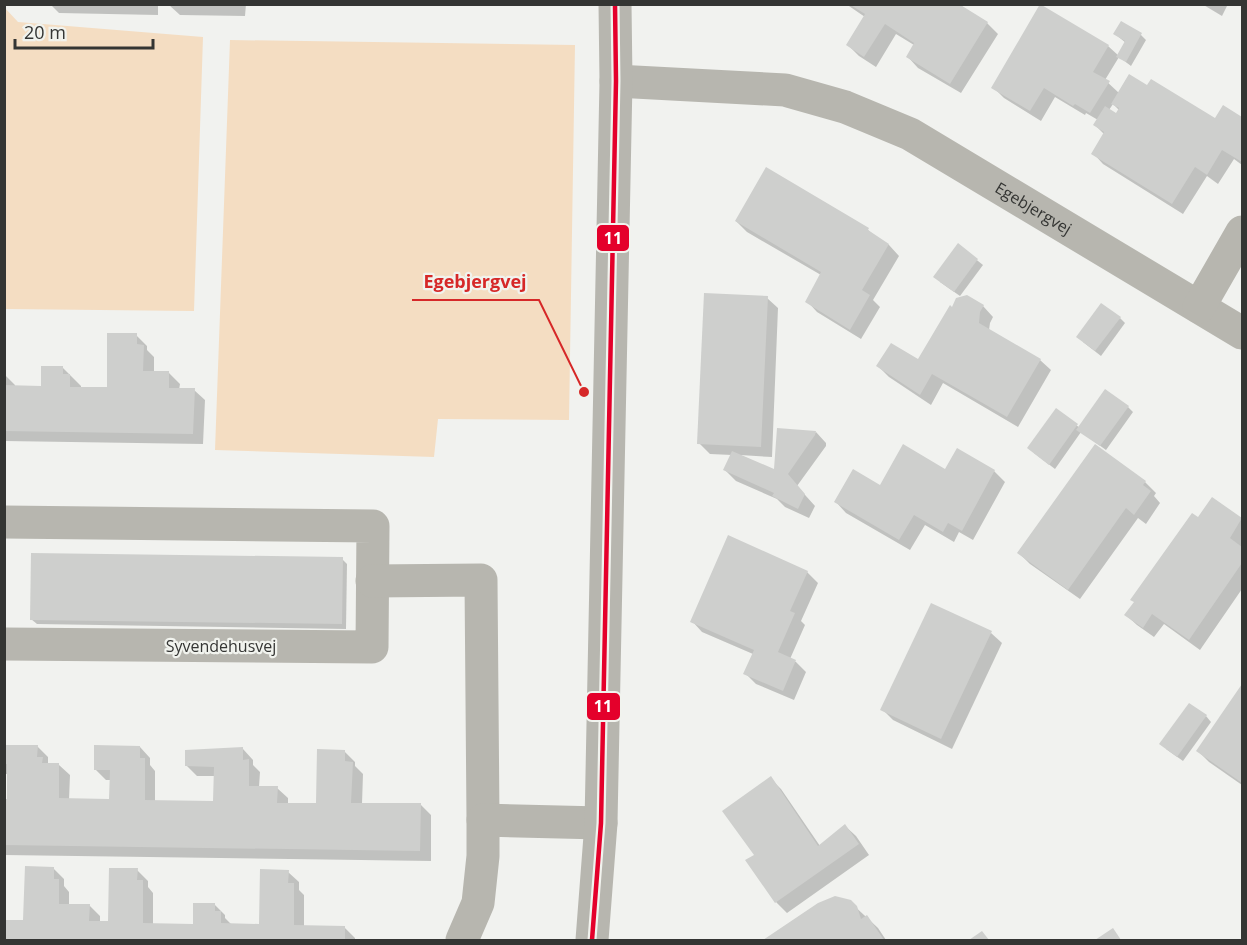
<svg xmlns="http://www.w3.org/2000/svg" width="1247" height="945" viewBox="0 0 1247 945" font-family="'Open Sans',sans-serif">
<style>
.green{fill:#f4ddc2}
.shadow{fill:#0003;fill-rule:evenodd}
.building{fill:#cecfcd}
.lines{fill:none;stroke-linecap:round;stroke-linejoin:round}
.street{stroke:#b7b6af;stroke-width:33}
.bus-1-casing{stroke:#f1f3ee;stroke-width:9}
.bus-1{stroke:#e4002b;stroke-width:4.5}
.labels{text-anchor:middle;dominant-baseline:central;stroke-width:4.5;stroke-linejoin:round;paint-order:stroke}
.street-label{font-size:16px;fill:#343533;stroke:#f1f3ee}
.leader{fill:none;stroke:#d62828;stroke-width:2}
.callout-dot{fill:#d62828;stroke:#f1f3ee;stroke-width:2}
.callout-label{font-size:18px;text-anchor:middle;font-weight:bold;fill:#d62828;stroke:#f1f3ee;stroke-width:4.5;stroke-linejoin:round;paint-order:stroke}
.line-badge{stroke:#f1f3ee;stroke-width:2}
.badge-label{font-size:16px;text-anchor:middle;font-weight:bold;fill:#fff}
</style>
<rect width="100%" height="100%" fill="#f1f2ef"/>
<g class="green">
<polygon points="4,7 18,22 203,37 194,311 5,309"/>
<polygon points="230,40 575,45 569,420 438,419 434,457 215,450"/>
</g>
<g class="shadow">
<polygon points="50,4 158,4 158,15 59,13"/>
<polygon points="246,4 245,16 180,15 169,5"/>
<polygon points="846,4 956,4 987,23 998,34 961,93 918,68 908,57 914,45 896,34 876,67 859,56 848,45 865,17"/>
<polygon points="1202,4 1228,4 1222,16"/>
<path d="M1115,34L1141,35L1146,40L1131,66L1119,57L1105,80L1119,93L1148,87L1216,120L1224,107L1242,119V165L1234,159L1218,184L1207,176L1183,214L1103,164L1093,153L1104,134L1095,125L1098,120L1086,113L1085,115L1055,97L1041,121L1004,98L993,87L1108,46L1119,56L1126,43ZM1113,104L1119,110L1116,115L1109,110Z"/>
<polygon points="766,169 868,230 876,237 889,245 899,256 873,300 880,307 861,339 817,312 807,301 821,275 747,232 736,221"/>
<polygon points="958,245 983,265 960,296 940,282"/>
<polygon points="767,298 778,308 772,457 740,455 776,471 816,432 826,443 826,446 797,486 815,506 809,518 785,507 777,499 736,481 725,470 732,455 710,454 699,443"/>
<polygon points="983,306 993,317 990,323 989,330 1040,360 1051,370 1018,427 943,383 931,405 889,377 878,366 918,361"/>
<polygon points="1120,318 1125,323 1101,356 1083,342"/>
<polygon points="136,335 147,346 147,350 154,357 154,373 169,373 180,384 179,390 194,390 205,400 203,444 4,441 4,374 15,385 15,387 42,387 62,367 81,386 81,389 108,389"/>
<polygon points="1128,407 1133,412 1106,450 1081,432 1055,469 1034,453 1056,410 1080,428"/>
<polygon points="946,471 994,471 1005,482 973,540 959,532 954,542 925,525 910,550 846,513 836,502 880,487"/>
<polygon points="1145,482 1156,493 1154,496 1160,503 1146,524 1138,518 1080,599 1030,564 1019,553"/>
<polygon points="1213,500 1242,520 1242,545 1241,548 1242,549 1242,589 1200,650 1164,624 1154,637 1137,625 1126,615"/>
<polygon points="342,559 347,564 346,629 37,624 31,619"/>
<polygon points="807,572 818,583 801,621 805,625 790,659 796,662 806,672 794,700 756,684 745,673 753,654 702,632 692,621"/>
<polygon points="991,633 1002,643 952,749 893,720 882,709"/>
<polygon points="1242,686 1242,785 1209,762 1198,751"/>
<polygon points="1206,716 1211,722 1183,761 1166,749"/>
<polygon points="37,746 48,757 48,764 59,765 70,775 69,800 111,801 111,780 106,780 95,769 140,747 150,758 150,765 155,771 155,801 214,802 215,776 197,776 186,765 243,749 253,760 253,765 260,772 259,787 277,788 288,798 288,804 317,805 344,751 355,762 355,766 363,774 362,804 421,805 431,815 431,861 4,855 4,800 8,800 9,774 4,774 4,747"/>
<polygon points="770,778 781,789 820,846 845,826 856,836 869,855 787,913 776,902"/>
<polygon points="53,868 64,879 64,886 69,892 69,905 89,905 100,916 100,923 109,923 137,870 148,881 148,887 153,893 153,925 194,926 214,904 225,915 225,918 231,924 260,925 288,872 299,882 299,890 304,895 304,927 344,927 355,938 355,940 4,940 4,921 25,922"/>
<polygon points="850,902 878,928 886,940 765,940 819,904"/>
</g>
<g class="building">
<polygon points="849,4 883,4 885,6 886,4 959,4 988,22 950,84 906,57 914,43 885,24 864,57 846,45 865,14"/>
<polygon points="1040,4 1109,45 1093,72 1110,81 1090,113 1075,104 1073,106 1044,88 1030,111 991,88"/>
<polygon points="1121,21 1142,33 1126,62 1116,57 1125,41 1113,34"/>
<polygon points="1129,74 1147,85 1151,79 1215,118 1223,105 1242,117 1242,162 1222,150 1207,175 1195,167 1172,204 1091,154 1104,132 1093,125 1105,106 1116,113 1119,108 1111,104"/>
<polygon points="766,167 869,228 868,230 889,244 862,290 870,295 850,330 805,302 821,272 735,221"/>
<polygon points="958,243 978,259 954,292 933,277"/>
<polygon points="704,293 768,296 761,447 697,444"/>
<polygon points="967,295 984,305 980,312 979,323 1041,359 1007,417 932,374 920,395 876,366 891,343 918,359 950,305 952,307 956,298"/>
<polygon points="1101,303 1121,317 1095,351 1076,337"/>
<polygon points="107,333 137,333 137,344 144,345 143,371 169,371 169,388 195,388 193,434 4,431 4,385 41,386 41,366 63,366 63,374 70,374 70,387 107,387"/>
<polygon points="1105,389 1129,406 1100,446 1076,430"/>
<polygon points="1056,408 1078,424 1049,465 1027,448"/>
<polygon points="777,428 816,431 815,435 788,474 805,494 798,509 772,496 774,493 723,470 732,451 774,469"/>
<polygon points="903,444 945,469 957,448 995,470 962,531 948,523 943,532 914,515 899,540 834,502 853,469 880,485"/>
<polygon points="1095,444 1146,481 1143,485 1151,491 1134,515 1126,508 1068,590 1017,553"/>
<polygon points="1212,497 1242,518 1230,538 1242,547 1242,563 1189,640 1152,614 1143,628 1124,615 1134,602 1130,600 1192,513 1198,517"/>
<polygon points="728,535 808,571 790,611 795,613 778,652 796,660 783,691 743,674 754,650 690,622"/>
<polygon points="31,553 343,557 342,624 30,620"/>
<polygon points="931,603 992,631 941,739 880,710"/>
<polygon points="1242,684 1242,783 1196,751"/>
<polygon points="1189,703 1207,715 1177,757 1159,744"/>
<polygon points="4,745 38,745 37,757 43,757 42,763 59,763 59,798 109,799 110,770 94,770 94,745 140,746 140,758 145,758 145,800 213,801 214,767 185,766 185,750 243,747 243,760 249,759 249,786 278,786 277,803 316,803 317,749 345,750 345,761 353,762 351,803 421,803 420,851 4,845 4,799 7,799 7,764 4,764"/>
<polygon points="771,776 818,846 845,824 859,844 775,903 745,860 754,855 722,811"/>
<polygon points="25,866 54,867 54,879 59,879 59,904 90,904 89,921 108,921 109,868 138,868 137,880 143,880 143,923 193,924 193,903 215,903 215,911 221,911 221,923 259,924 260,869 289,870 288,883 294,883 294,925 345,926 345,940 4,940 4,920 23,920"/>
<polygon points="835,896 851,900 857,906 861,919 867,915 884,940 763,940 818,903"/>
<polygon points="1113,928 1121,940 1095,940"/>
<polygon points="982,931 989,940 969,940"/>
</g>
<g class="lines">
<g class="street">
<path id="s1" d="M616,81L785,90L845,107L910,134L1242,333"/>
<polyline points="1199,307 1242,232"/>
<polyline points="4,522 373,526 372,647 4,644"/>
<polyline points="372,581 481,580 483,820"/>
<polyline points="462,940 478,903 483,856 483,820 601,823"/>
<polyline points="592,940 601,823 616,81 615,4"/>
</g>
<defs>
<polyline id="bus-1" points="592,940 601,823 616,81 615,4"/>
</defs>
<use href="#bus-1" class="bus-1-casing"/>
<use href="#bus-1" class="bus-1"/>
</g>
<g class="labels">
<g class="street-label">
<text stroke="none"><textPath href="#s1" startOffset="446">Egebjergvej</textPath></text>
<text x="221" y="646">Syvendehusvej</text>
</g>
</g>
<path class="leader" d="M584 392L539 300H412"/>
<circle class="callout-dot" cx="584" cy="392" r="6"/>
<g class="callout-label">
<text x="475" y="288">Egebjergvej</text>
</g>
<g class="line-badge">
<rect x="596" y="224" width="34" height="28" rx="6" fill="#e4002b"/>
<rect x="586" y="692" width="35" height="29" rx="6" fill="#e4002b"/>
</g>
<g class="badge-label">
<text x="613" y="244">11</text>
<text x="603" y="712">11</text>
</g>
<rect width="1247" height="945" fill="none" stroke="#343533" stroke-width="12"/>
<path d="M15 39v9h138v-9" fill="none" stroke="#343533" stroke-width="3"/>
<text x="24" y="39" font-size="18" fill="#343533" stroke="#f1f3ee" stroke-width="4.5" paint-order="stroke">20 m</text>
</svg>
